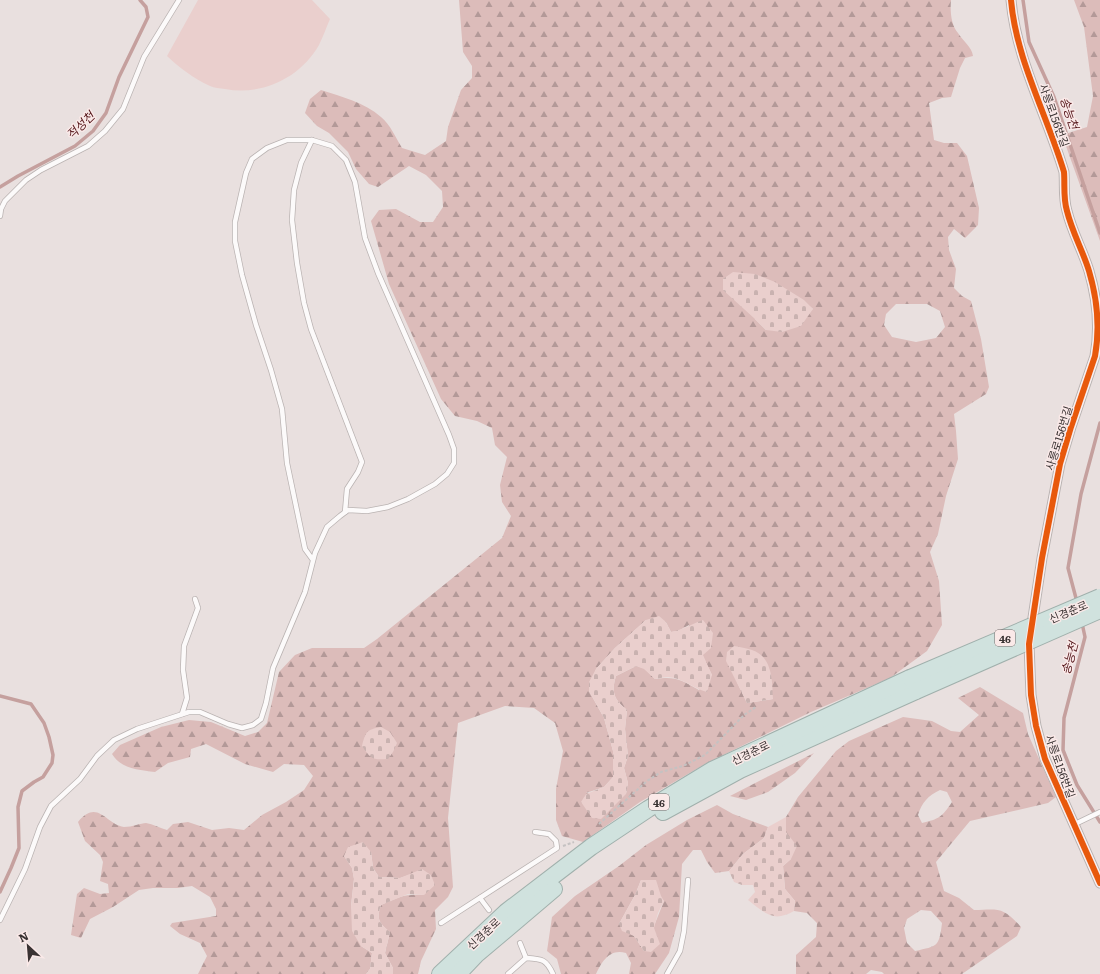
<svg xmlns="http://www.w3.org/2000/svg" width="1100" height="974" viewBox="0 0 1100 974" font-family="Literata,'Noto Sans KR',serif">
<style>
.forest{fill:url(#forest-firs);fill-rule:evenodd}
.cemetery{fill:url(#cemetery-stones)}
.garden{fill:#eacfcd}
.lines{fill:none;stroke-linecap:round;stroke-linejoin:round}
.stream{stroke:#c5a09e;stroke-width:3.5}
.lane-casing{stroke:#bab3b2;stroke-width:6}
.street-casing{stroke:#bab3b2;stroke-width:11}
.highway-casing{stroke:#a0b0ac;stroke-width:18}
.path{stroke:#c5c2c2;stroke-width:2;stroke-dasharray:3 2;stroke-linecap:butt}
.lane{stroke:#fcfafa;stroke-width:4.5}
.street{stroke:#fcfafa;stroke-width:9}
.highway{stroke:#d0e2de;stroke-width:16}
.highway-bridge-casing{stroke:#a0b0ac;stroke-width:18;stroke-linecap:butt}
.highway-bridge{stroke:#d0e2de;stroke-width:16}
.cycleway-casing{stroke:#fae9e8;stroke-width:8}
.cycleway{stroke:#e8590c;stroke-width:6}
.labels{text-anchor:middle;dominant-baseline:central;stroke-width:3;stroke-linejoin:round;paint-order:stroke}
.shield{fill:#fae9e8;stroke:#736969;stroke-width:1}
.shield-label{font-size:10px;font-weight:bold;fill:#393232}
.street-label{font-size:11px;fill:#393232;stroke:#fae9e8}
.water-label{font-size:12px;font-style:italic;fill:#521317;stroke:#fae9e8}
</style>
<defs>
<pattern id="forest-firs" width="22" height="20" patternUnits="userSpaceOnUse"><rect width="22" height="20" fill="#dcbcba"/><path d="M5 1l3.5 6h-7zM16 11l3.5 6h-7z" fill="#b39998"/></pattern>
<pattern id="cemetery-stones" width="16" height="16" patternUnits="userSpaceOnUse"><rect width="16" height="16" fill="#eacfcd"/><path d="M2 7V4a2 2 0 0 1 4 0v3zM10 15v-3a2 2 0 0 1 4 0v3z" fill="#c9b2b0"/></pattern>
</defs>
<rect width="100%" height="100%" fill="#e9e0df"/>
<g class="forest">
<path d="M459,0H951C950,11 951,25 958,33C963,41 972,47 973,56L965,58L960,68L951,97L942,98L929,103L934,140L944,143H957L967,156L979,208L978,225L965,238L954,229L948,237L949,250L956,269L954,288L962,296L971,301L981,339L989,387L986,394L954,414L956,431L958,459L946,496L938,534L930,552L939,581L942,625L927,651L890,678L811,712L705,764L640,802L583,842L562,836L556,820V789L563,751L555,723L534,708L505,706L458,723L448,818L453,887L448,897L435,910L436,929L421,961L418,974H393V968L385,953L390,932C379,923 376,919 381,905C399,897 404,894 424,895L409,875L400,878L379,877L373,868L371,852L344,856L352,868L354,879L351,906L361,946L372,953L370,969L366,974H198L207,956L200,943L180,934L170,926L172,923L216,916V909L210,897L192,886L178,888H153L139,890L113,907L90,919L81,938L71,935L77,894L84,888L100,894L109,893L108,884L100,881L103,862L100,855L85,841L78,822C98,798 106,825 124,827C132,827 141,823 146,823C153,824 160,828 167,830L173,824L188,822L212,830L229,828L244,830L262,815L286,802L304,790L313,776L304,765L284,764L273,772L245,764L206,744L191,749L190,757L168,763L155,772C139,770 121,769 112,754L120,745L161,727L189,720L211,722L245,736L258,732L267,723L279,672L295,655L312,648H364L377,639L502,538L511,516L502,502L500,485L507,457L495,445L492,428L477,421L455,416L441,399L389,284L371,221L379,210L396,209L420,222H433L443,207L442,191L426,175L409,166L378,187L369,184L356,169L348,152L329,133L317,126L305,113L310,99L321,90C342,97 364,102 381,117C390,124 396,138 402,148L425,155L446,141L448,127L461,90L472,78V66L463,52ZM896,304H927L940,311L945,327L936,338L916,342L892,337L884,325L886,314ZM808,305L813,309L766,330L755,319ZM646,620L666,622L671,632L678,631L689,625L706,663L712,675L699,690C681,680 676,676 655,679L644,668L636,666L616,676C611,692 614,700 627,710L625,729L628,756L624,768L628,783L626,794L586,793L604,787L613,777V751L604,718L589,691L596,669L615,648ZM737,682L773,699L747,703Z"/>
<polygon points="1074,0 1100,0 1100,241 1062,135 1087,127 1093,96 1084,27"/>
<path d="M980,687L1023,713L1028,734L1056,797L1048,803L970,821L936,862L944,891L959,898L974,910C1000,909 1003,907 1021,927L1017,936L962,974H884L882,972L871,970L866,974H796V955L816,937L817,923L807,913L794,911L795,901L785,889L783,866L791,859L786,832V817L798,797L836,751L849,741L903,717L932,721L951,731L960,732L979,715L958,698ZM940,790L947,792L952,802C942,817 939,819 922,823L918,815C922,802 928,796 940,790ZM921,910L931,911L942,923C939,947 938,946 915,951L907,943L904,928L907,919Z"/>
<polygon points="814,753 795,773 768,792 746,800 730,796"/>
<path d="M717,805L733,814L768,827L764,838L743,854L729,871L715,873L707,862L701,850H693L682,864L679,917L669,953L655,974H629L631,963L626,953C610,948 602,961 596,974H561L557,959L547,951L552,917L575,896L619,866L646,845L687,820ZM641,880L664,901L644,951L634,936L619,924L635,895Z"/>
</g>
<g class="cemetery">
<polygon points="733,272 755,274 775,282 804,300 813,309 801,326 782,332 766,330 755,319 723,290 723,279"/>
<path d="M659,616L666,622L671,632C682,630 692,624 703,620L713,633L711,648L703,655L712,675L707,692C694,689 683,678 668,677C664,677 660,678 655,679L644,669L636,666L616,676C611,692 614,700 627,710L625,729L628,756L624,768L628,783L626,794L601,819L592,818L581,802L586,794L604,787L613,777V751L604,718L589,691V682L596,669L615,648L646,620Z"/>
<path d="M734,646C740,647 746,648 752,650C773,657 772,681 773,699L747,703L726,661L727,652Z"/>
<path d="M381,727L390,732L397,743L393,752L388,759C372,760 371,759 362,746C366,731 366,730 381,727Z"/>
<path d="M786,817V832L797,846L791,859L783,866L785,889L795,901L794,911C773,923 765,913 748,900L755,892L753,885H742L734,882L729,871L743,854L764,838L768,827Z"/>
<path d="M363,842L371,852L373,868L379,877L400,878L422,869L431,875L435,885L424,895L408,894L381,905C376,919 379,923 390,932L385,953L393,968V974H366L370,969L372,953L361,946L352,931L351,906L354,879L352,868L344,856L348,847Z"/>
<polygon points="641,880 656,880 661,896 664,901 658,913 654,928 660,944 651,952 644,951 634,936 622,931 619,924 635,895"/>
</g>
<path class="garden" d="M198,0H312L330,19C326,28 323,37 319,45C300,78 262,96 225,89C220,88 214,88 210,86C193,78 180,68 167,56Z"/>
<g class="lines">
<g class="stream">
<polyline points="1023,0 1029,42 1054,97 1100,233"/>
<polyline points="0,187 18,176 75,146 93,131 106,113 119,77 148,17 146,7 140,0"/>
<polyline points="1077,602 1068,568 1081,494 1100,423"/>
<polyline points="1082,623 1085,637 1064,718 1063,750 1077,785 1100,822"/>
<polyline points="0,696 31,704 44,723 49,737 53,755 52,763 43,777 34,782 22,791 18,807 19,848 11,868 0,892"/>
</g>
<defs>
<g id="lane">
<polyline points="312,140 301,163 294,190 292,220 297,263 304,303 311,329 362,462 358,472 347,489 345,512"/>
<polyline points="0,216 1,209 5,201 26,180 41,170 88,146 105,131 123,109 144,57 179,0"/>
<polyline points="182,714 187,698 183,670 184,646 198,608 195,599"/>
<polyline points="1073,825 1100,812"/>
<polyline points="480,898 489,910"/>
<polyline points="0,920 25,869 40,827 51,806 80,779 97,756 114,740 137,729 189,712 200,712 228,724 242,728 253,725 261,719 266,703 273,668 305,592 315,553 327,527 340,516 348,510 367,511 388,507 408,499 435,484 447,474 454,463 454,449 449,435 378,273 365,238 355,182 346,160 332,146 312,140 287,140 267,148 252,159 246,173 235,222 235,241 242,275 256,325 271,370 282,409 287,463 305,549 313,560"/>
<polyline points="441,923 557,848 556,841 549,834 535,832"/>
<polyline points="520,943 526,958"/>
<path d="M508,974L526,958C542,959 546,959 553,974"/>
<polyline points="667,974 680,951 684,931 688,880"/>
</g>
<path id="street" d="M1011,0C1016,59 1047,115 1064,172C1065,185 1063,198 1067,211C1072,232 1083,251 1089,271C1097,298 1100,328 1095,356L1071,427L1060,464L1042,558L1029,644L1031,695L1036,726L1045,759L1100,883"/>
<g id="highway">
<polyline points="663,812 740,770 916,691"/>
<polyline points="440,974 506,912 591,847 648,809 712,770 910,678"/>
<polyline points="458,974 476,955 554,889"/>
</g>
</defs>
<use href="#lane" class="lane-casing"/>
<use href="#street" class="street-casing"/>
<use href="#highway" class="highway-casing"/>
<g class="path">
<polyline points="599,824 647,781 661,772 683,766 705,755 744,715 756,707"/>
<polyline points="563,846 574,842"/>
</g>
<use href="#lane" class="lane"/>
<use href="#street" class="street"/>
<use href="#highway" class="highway"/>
<defs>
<g id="highway-bridge">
<polyline points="910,678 1100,597"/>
<polyline points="916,691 1100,610"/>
</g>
</defs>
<use href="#highway-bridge" class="highway-bridge-casing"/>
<use href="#highway-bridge" class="highway-bridge"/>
<defs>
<path id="cycleway" d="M1011,0C1016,59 1047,115 1064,172C1065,185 1063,198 1067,211C1072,232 1083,251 1089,271C1097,298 1100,328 1095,356L1071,427L1060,464L1042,558L1029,644L1031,695L1036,726L1045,759L1100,883"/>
</defs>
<use href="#cycleway" class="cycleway-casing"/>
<use href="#cycleway" class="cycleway"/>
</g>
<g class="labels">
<g class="shield">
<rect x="995" y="630" width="20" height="16" rx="3"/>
<rect x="649" y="794" width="20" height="16" rx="3"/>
</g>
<g class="shield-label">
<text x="1005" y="638">46</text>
<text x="659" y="802">46</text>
</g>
<g class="street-label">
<text transform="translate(1055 115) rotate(70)">사릉로156번길</text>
<text transform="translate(1058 438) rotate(-73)">사릉로156번길</text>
<text transform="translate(1068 611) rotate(-23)">신경춘로</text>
<text transform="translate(750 752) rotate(-26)">신경춘로</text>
<text transform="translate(1061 766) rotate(70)">사릉로156번길</text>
<text transform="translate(483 933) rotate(-43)">신경춘로</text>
</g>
<g class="water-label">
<text transform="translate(1070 113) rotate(71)">송능천</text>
<text transform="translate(80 125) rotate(-44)">적성천</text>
<text transform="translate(1069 658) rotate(-75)">송능천</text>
</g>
</g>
<g transform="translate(28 946) rotate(334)" stroke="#fae9e8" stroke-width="3" paint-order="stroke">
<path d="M0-3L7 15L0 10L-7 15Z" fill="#393232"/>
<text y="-6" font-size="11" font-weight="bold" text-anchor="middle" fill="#393232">N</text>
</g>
</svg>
